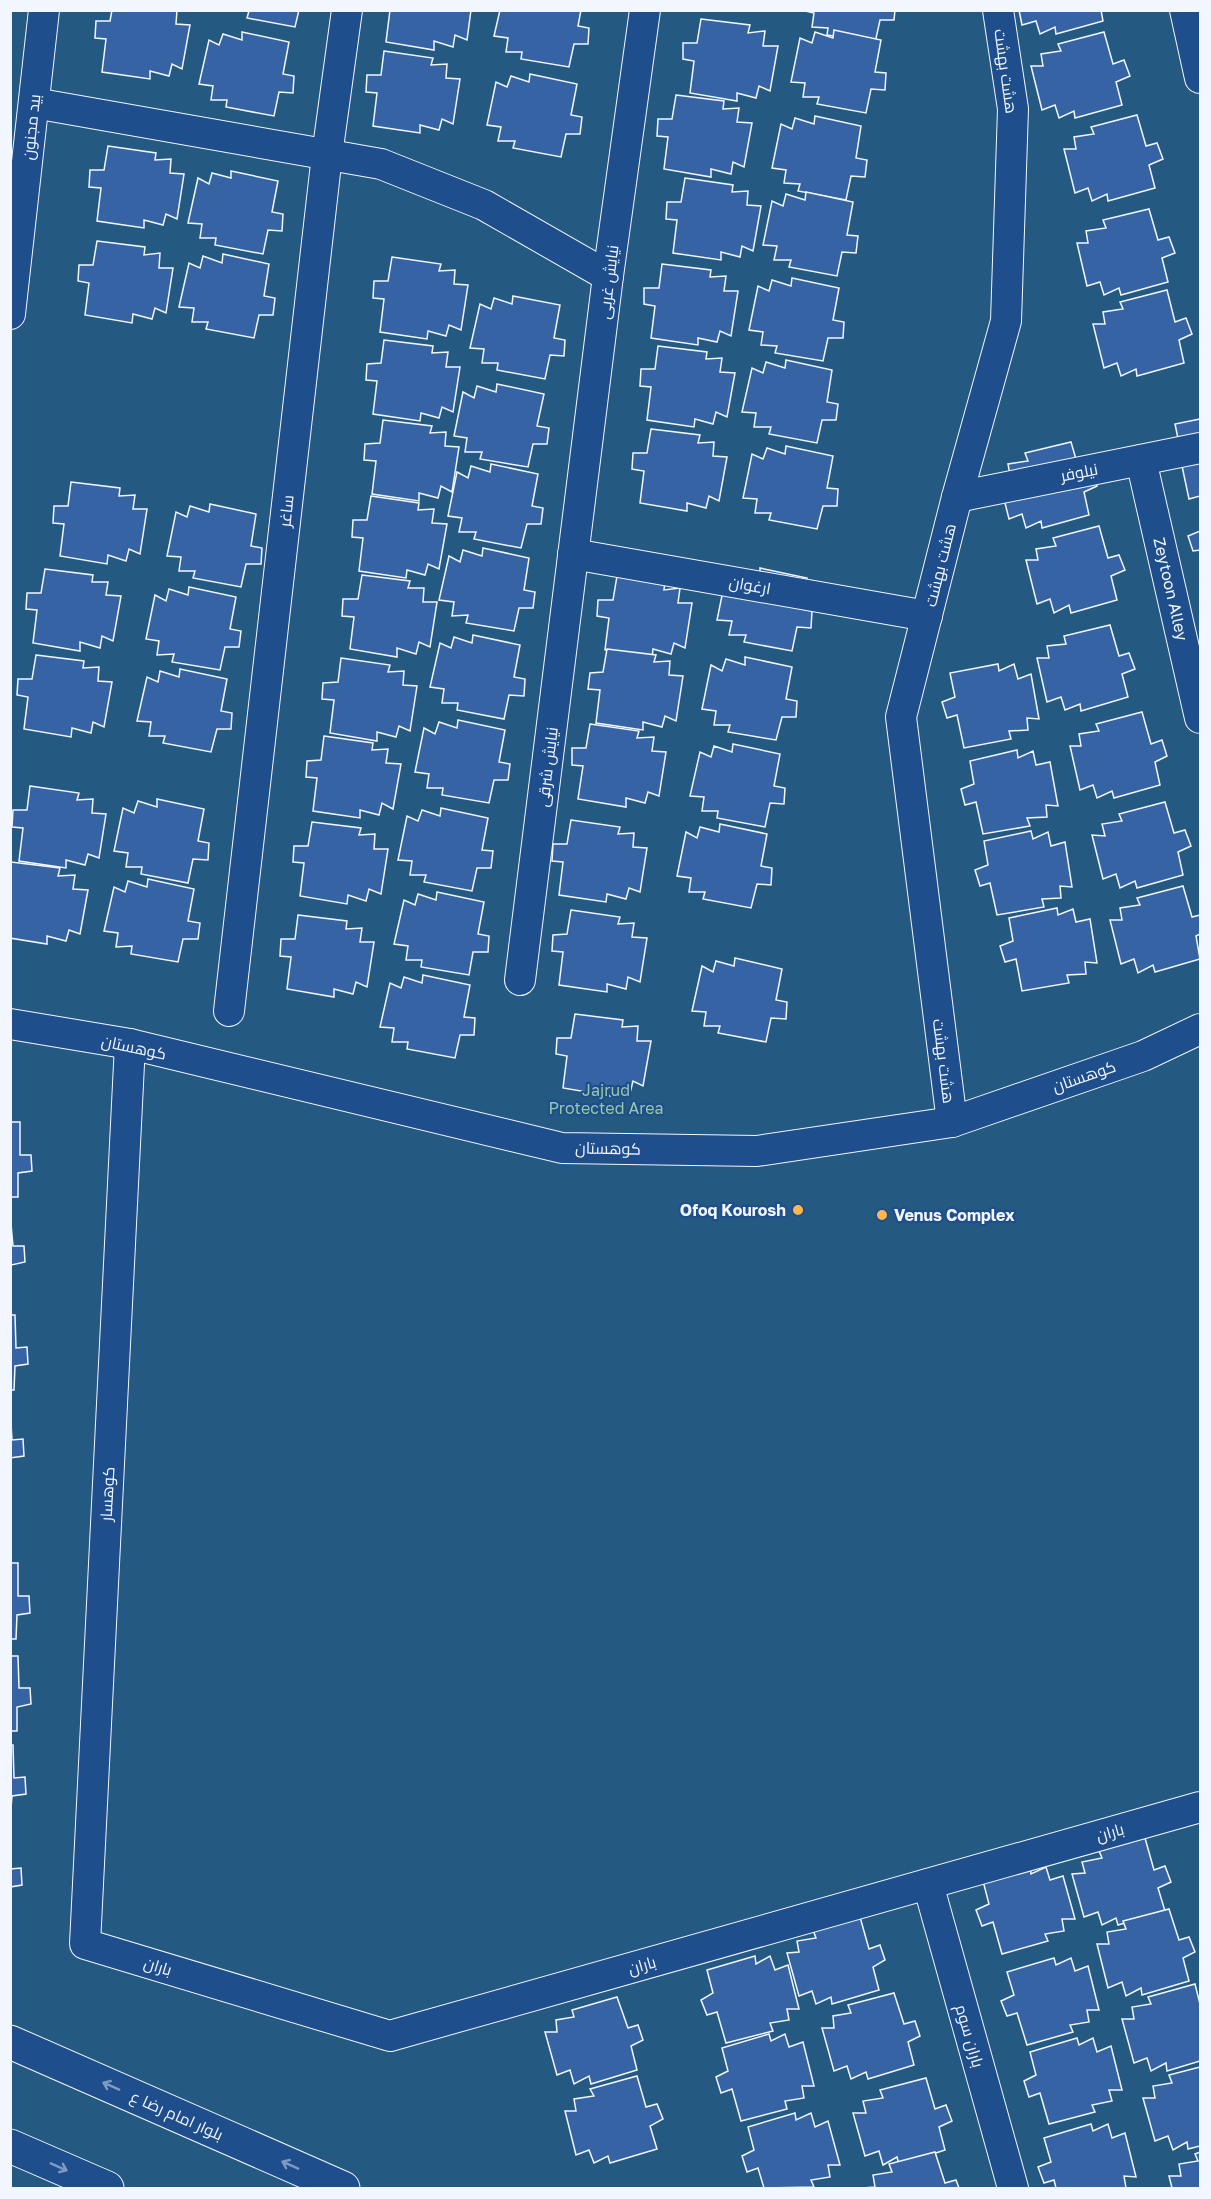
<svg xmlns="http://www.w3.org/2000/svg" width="1211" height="2199" viewBox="0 0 1211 2199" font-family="'Golos Text',Cairo,sans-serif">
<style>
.green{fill:#245a82;stroke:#a8bbd7;stroke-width:1.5}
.building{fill:#3563a3;stroke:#f2f6ff;stroke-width:1.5}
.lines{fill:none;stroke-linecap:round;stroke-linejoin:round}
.street-casing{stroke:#f2f6ff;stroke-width:32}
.primary-casing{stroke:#f2f6ff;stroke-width:35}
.street{stroke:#1f4e8c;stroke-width:30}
.primary{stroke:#1f4e8c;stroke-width:33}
.oneway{stroke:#7e9ac0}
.poi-dot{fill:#ffb74d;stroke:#1f4e8c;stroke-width:2}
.labels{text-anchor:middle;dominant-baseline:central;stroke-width:4.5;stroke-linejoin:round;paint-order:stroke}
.street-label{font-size:16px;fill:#f2f6ff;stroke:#1f4e8c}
.park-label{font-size:16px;fill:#97c8a6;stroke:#1f4e8c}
.poi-label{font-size:16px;font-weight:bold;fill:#f2f6ff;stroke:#1f4e8c;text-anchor:end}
</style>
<rect width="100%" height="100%" fill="#1f4e8c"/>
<rect class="green" x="11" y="11" width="1189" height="2177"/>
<g class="building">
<polygon points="112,10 177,10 176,24 190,25 182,69 172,64 169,76 150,71 150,79 102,72 106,39 95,38 96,21 110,21"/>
<polygon points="233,10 299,10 295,27 247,18 249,11"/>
<polygon points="390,10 471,10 467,40 455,35 453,47 434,41 434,50 386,42"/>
<polygon points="500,10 581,10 578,26 589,28 588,44 574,44 569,67 521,59 522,52 506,52 508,38 494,36"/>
<polygon points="801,10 895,10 894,20 880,20 875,43 827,35 828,28 812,27 814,13"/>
<polygon points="1019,10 1101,10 1103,21 1056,34 1055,27 1040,34 1036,21 1022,25"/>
<polygon points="701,19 750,25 748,33 765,31 763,46 778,46 770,91 759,86 756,98 737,93 737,101 690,93 694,61 683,59 683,43 697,43"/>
<polygon points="834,30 881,40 875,72 886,73 885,90 871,89 866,113 817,104 819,97 803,97 805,83 791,82 800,38 812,43 815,32 833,38"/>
<polygon points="242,32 289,42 283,74 294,76 293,93 279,92 274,116 226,107 227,100 211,100 213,86 199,84 209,40 219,45 223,34 242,40"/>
<polygon points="1104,32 1113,64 1124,60 1130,76 1116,82 1122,105 1075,118 1074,111 1059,118 1055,105 1042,110 1031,66 1043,66 1041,54 1061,51 1058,44"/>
<polygon points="384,51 433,58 431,65 447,64 446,78 460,79 453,124 442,119 439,130 420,125 420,133 373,126 377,93 366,92 367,75 381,75"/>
<polygon points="530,74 577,84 571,115 582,117 580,134 566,134 561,157 513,148 515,141 498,141 501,127 487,125 496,82 507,87 511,76 529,82"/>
<polygon points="676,95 724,101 723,109 739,108 737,122 752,123 744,167 733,162 731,174 711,169 711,177 664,169 668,137 657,136 658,119 672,119"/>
<polygon points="1137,115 1146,146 1157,143 1163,159 1149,165 1155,188 1108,201 1107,194 1092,201 1088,188 1075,193 1064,149 1076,149 1074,137 1094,134 1091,127"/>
<polygon points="815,116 861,126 856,158 867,160 865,177 851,176 846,200 798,191 800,184 784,183 786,170 772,168 781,124 792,129 795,118 814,124"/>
<polygon points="108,146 156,153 155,160 171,159 170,173 184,174 177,219 166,214 163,225 144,220 144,228 97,221 101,188 89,187 90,170 104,170"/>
<polygon points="231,171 278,181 272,212 283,214 282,231 268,230 263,254 215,245 216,238 200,238 202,224 188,223 198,178 209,184 212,173 231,178"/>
<polygon points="685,178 733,185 732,192 748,191 747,205 761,206 753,251 742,246 740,257 721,252 721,260 673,253 677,220 666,219 667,202 681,202"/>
<polygon points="806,192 853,202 847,235 858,236 856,253 842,252 837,276 789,267 791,260 774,260 777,246 763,245 772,201 783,206 786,194 805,200"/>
<polygon points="1149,209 1158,240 1169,237 1175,253 1162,258 1168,282 1121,295 1119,288 1104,295 1100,282 1087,286 1077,243 1088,243 1086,231 1106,228 1103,220"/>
<polygon points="97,241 145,247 144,255 160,253 159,268 173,268 166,313 155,308 152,319 133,314 132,323 85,315 89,283 78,281 79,265 93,265"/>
<polygon points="223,254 269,264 264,296 275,298 273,315 259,315 254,338 206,329 208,322 192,322 194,308 179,307 189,263 200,268 203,256 222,263"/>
<polygon points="392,257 441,264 439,271 455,270 454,284 468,285 461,330 449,325 446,336 428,331 427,339 380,332 384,299 373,298 374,281 388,281"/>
<polygon points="662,264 711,270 710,277 726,276 724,291 738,291 731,336 720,331 717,342 698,338 698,345 651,338 655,306 644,304 644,288 659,288"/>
<polygon points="792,278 839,288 833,320 844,322 843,338 828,338 823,361 775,353 777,346 761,345 763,332 749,330 758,286 769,291 772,280 791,286"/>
<polygon points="1167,290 1175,322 1186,318 1192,334 1179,340 1184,363 1137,376 1136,369 1121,376 1117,363 1104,368 1093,324 1105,324 1103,312 1123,309 1120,302"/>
<polygon points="513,296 560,305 554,338 565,340 564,356 550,355 545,379 497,370 498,363 482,363 484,349 470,348 480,304 491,309 494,298 512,304"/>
<polygon points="384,340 433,346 432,353 448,352 446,367 460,367 453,412 442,407 439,418 421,413 420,421 373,414 377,381 366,380 367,364 381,363"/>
<polygon points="658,346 707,352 706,359 722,358 720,372 735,373 727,417 716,412 713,424 695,419 694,427 647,420 651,387 640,386 641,369 655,369"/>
<polygon points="786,360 832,370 827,402 838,404 836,420 822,420 817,443 769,434 771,427 754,427 756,413 742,412 752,368 763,373 766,362 785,368"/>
<polygon points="497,384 544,394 537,426 549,428 547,444 533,444 528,467 480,459 482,452 465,452 467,438 454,436 463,392 474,398 477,386 496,392"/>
<polygon points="1200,419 1200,496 1189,499 1182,466 1171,469 1167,453 1180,448 1175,424"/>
<polygon points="383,420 432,426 430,433 446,432 445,446 459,447 452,492 441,486 438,498 419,493 419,501 372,494 376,461 364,460 365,444 380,443"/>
<polygon points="651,429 700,435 698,443 714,442 713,456 727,457 719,501 709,496 706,508 687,503 687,511 640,503 644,471 632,469 633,453 647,453"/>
<polygon points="1071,442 1080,473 1091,470 1097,486 1084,492 1089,515 1042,528 1041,521 1026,528 1022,514 1009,519 998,475 1010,475 1008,464 1028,461 1025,453"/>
<polygon points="786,446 833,456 827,488 838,489 837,506 823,506 817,529 769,520 771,513 755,513 757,499 743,498 752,454 763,459 767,448 785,454"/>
<polygon points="491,464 538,474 532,506 543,508 541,524 527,524 521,548 474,539 476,532 459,532 462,518 448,516 457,472 468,478 471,466 490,472"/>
<polygon points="71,482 120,488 119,496 135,495 133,509 147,509 140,554 129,549 126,561 108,555 107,564 60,556 64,524 53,523 54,506 68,506"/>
<polygon points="371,496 419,503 418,510 434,509 432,523 447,524 439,569 428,564 425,575 407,570 406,578 359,571 363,538 352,537 353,520 367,520"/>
<polygon points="210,504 256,514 251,546 262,548 261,564 246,564 241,587 193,578 195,571 179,571 181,557 167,556 176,512 187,517 190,506 209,512"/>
<polygon points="1099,526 1108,558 1119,555 1125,570 1111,576 1117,600 1071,613 1069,605 1054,613 1050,599 1037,604 1026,560 1038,560 1036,549 1056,546 1053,538"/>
<polygon points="1200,531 1200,550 1193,551 1188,536"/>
<polygon points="483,548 529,558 524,590 535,592 533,608 519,608 514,631 466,623 468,615 452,616 454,602 439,600 449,556 460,562 463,550 482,556"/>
<polygon points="760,568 807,578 801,609 812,611 811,628 797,627 792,651 744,642 746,635 729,635 732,621 717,620 726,576 760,575"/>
<polygon points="45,569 93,575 92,582 108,582 106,595 121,596 113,641 102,636 100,648 80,642 80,651 33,643 37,610 26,609 27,593 41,593"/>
<polygon points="362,575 410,581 408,588 424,588 423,602 437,602 430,647 419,642 416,654 397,648 397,657 350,649 354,617 342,616 343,599 358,599"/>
<polygon points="617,576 665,582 664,590 680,588 678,603 692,603 685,648 674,643 671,654 653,649 652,658 605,650 609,618 597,616 598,600 613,600"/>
<polygon points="189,587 236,597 230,629 241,631 239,647 225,647 220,670 172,662 174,654 157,655 159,641 146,639 155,595 166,601 169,589 188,595"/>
<polygon points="1110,625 1119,656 1129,653 1135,669 1122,674 1128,697 1081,711 1080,704 1065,710 1061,697 1047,702 1037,658 1049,658 1047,646 1066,644 1064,636"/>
<polygon points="473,635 520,645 514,677 525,679 524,696 509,695 504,719 457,710 458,703 442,703 444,689 430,687 440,643 451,648 454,637 472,643"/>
<polygon points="607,649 656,655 654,662 670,661 669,675 683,676 676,721 665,716 662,727 643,722 643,730 596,723 600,690 588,689 590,673 603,672"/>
<polygon points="36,655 84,661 83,668 99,667 98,681 112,682 104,727 93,722 91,733 72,728 71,737 24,729 28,697 17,695 18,679 32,679"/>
<polygon points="745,657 792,667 786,699 797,701 796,717 782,717 776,740 728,732 730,725 714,725 716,711 702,709 711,665 722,671 726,659 745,665"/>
<polygon points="341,658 390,665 388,672 404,671 403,685 417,686 410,731 399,726 396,737 377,732 377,741 330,733 334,700 322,699 323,683 338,682"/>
<polygon points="998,664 999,671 1014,664 1018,679 1031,674 1039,719 1027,718 1028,730 1009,731 1011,739 964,748 957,715 947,718 942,702 955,697 950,673"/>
<polygon points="180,669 227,679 221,711 232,713 231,729 217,729 211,752 163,743 165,736 149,736 151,722 137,721 147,677 158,682 160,671 179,677"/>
<polygon points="1142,712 1151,744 1162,740 1167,756 1155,762 1160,785 1114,798 1112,791 1097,798 1093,785 1080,790 1070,746 1081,746 1079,734 1099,731 1096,724"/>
<polygon points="458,720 505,730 499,762 510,764 508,780 494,780 489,803 442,795 443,788 427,788 429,774 415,772 424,728 435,734 439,722 457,728"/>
<polygon points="590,724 639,731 637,738 654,737 652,751 666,752 659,796 648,792 645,803 626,798 626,807 578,799 583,766 572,765 572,748 586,748"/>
<polygon points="324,736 373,743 372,750 388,749 386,763 401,764 393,809 382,803 379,815 360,810 360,818 313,811 317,778 306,777 307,761 321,760"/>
<polygon points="733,744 780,754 774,786 785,788 784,804 770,803 765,827 717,818 718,811 702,811 704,797 690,796 700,752 711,757 714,746 732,752"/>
<polygon points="1017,750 1018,758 1033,751 1036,765 1050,762 1058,806 1046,805 1047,817 1027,818 1030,826 983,834 976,802 965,805 961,789 974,784 970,761"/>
<polygon points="30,786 79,793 77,800 93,799 92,813 106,814 99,858 88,854 85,865 66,860 66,868 19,861 23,828 12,827 13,810 27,810"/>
<polygon points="157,799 204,809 198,841 209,843 208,860 193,859 188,883 141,874 142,867 126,867 128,853 114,851 123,808 134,813 138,801 157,807"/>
<polygon points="1165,802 1174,833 1185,830 1191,846 1178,852 1183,875 1137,888 1135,881 1120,888 1116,874 1103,879 1092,835 1105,836 1102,824 1122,821 1119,814"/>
<polygon points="441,808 488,818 482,850 493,851 491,868 477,868 472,891 424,882 426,875 410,875 412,861 398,860 407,816 418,821 422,810 440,816"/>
<polygon points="571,820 620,827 618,834 634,833 633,847 647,848 640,892 629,888 626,899 607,894 606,902 559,895 563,862 552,861 553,844 567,844"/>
<polygon points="312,822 361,828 359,835 375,834 374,849 388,849 381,894 369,889 366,901 348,895 347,904 300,896 304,863 293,862 294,846 308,846"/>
<polygon points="720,824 767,834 761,866 772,868 771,885 757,884 751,908 703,899 705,892 689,892 691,878 677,876 686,832 697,838 700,827 719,832"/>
<polygon points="1031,831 1033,839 1048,832 1051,846 1065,842 1072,887 1060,886 1061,898 1042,899 1044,907 997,915 990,883 980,886 975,870 988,865 984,841"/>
<polygon points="11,862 60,868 58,876 75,875 73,889 88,890 80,934 69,930 66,941 47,936 47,944 10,938"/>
<polygon points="148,879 194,889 188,921 200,923 198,939 183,939 178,962 131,954 132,946 116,947 118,933 104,931 114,887 125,892 128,881 147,887"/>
<polygon points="1183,886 1192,917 1200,915 1200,934 1196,936 1200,959 1155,972 1153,965 1138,973 1134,959 1121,964 1110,920 1122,920 1120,908 1140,905 1137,898"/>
<polygon points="437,892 484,902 478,934 489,936 488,952 473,952 469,975 421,967 422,960 406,960 408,946 394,944 404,900 415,905 418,894 436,900"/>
<polygon points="1057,908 1058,915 1073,909 1076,922 1090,919 1097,963 1085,962 1086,974 1067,975 1069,983 1022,991 1016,959 1005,962 1000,946 1013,941 1009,918"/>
<polygon points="571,910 620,917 618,924 634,923 632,937 647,938 640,982 628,977 626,989 607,984 607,992 559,985 563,952 552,951 553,935 567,934"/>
<polygon points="298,915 347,921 346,929 362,928 360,942 374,942 367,987 356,982 353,994 334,989 334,997 287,989 291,957 280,956 281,939 295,939"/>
<polygon points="735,958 782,969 776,1000 787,1002 786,1019 771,1018 766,1042 718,1033 720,1026 704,1026 706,1012 692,1011 702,966 713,972 716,961 734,966"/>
<polygon points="423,975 470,985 464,1017 475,1018 474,1035 460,1035 455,1058 407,1049 408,1042 392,1042 394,1028 380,1027 390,983 401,988 404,977 422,983"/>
<polygon points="575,1014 623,1020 622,1027 638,1026 637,1041 651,1041 643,1086 633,1081 630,1093 611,1088 611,1096 563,1088 567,1056 556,1054 557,1038 571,1038"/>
<polygon points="10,1122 20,1122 20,1155 31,1155 32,1171 18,1173 18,1197 10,1197"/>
<polygon points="10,1213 13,1246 24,1246 25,1262 11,1265 10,1289"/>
<polygon points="10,1315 15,1315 16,1348 27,1347 28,1364 15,1366 14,1390 10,1390"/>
<polygon points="10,1407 12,1440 23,1439 24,1456 10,1458"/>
<polygon points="10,1563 18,1563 18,1596 29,1596 30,1613 17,1615 16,1639 10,1639"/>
<polygon points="10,1656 18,1656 19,1688 30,1688 31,1704 17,1707 17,1731 10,1731"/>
<polygon points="10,1745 13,1745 14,1778 25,1777 26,1794 12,1796 10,1820"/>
<polygon points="1145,1838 1154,1870 1165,1866 1171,1882 1158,1888 1165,1911 1118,1925 1116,1918 1102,1925 1098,1912 1084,1917 1072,1874 1085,1873 1082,1862 1102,1858 1099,1851"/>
<polygon points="1030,1867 1031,1874 1046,1867 1050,1880 1063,1876 1075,1919 1062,1919 1064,1931 1045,1934 1048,1941 1002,1954 993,1922 982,1926 976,1910 989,1904 983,1881"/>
<polygon points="21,1868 22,1885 10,1887 10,1869"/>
<polygon points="1169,1909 1179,1940 1189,1937 1195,1952 1183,1958 1189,1981 1142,1995 1141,1988 1126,1996 1122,1982 1108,1988 1097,1944 1109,1944 1107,1932 1126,1929 1123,1921"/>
<polygon points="860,1917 869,1949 880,1945 885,1960 873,1967 879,1990 832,2004 831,1997 816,2004 812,1991 799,1996 787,1953 799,1952 797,1941 816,1938 813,1930"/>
<polygon points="755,1956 756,1964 770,1956 775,1970 788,1965 799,2009 787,2009 789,2020 770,2023 773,2031 726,2043 717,2012 707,2015 701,2000 713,1993 707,1970"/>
<polygon points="1054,1958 1056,1965 1071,1958 1075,1971 1088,1966 1099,2010 1087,2010 1089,2022 1070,2025 1073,2032 1027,2045 1017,2013 1007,2016 1001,2001 1014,1995 1007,1972"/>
<polygon points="1195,1984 1200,2004 1200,2061 1167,2071 1166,2063 1151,2071 1147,2058 1134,2063 1122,2019 1134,2019 1132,2007 1151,2004 1148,1997"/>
<polygon points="894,1993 904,2024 915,2021 920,2036 908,2042 914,2065 868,2079 866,2072 851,2079 847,2066 834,2071 822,2028 834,2028 833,2016 851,2013 848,2005"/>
<polygon points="617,1997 628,2028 638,2025 643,2040 631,2046 637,2070 591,2084 589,2076 574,2084 570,2070 557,2075 545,2032 557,2032 556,2020 574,2017 572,2010"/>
<polygon points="769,2034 771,2041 785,2034 789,2047 803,2042 814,2086 802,2086 804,2098 785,2101 787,2109 741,2121 732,2089 721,2093 716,2077 728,2071 722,2048"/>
<polygon points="1077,2038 1079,2045 1093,2038 1097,2052 1111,2046 1122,2090 1109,2090 1112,2101 1092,2105 1095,2112 1049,2124 1040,2093 1029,2097 1024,2081 1036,2075 1030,2052"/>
<polygon points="1200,2067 1200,2146 1188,2149 1187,2142 1173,2150 1168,2136 1155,2141 1143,2098 1155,2098 1153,2086 1172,2083 1169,2075"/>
<polygon points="637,2076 646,2107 657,2104 663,2119 650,2126 657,2149 610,2163 608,2156 594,2163 589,2150 576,2155 565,2111 576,2111 574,2099 594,2096 590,2089"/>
<polygon points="926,2078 935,2109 946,2105 952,2121 939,2127 945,2150 899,2165 897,2157 883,2165 879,2151 865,2156 853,2113 866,2113 863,2101 883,2098 880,2090"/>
<polygon points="795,2113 796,2120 811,2113 815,2127 828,2121 840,2165 828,2165 830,2177 811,2180 814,2187 764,2188 758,2168 747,2172 742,2156 754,2150 748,2127"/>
<polygon points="1091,2124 1093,2131 1108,2124 1112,2138 1125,2133 1136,2177 1124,2176 1126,2188 1056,2188 1054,2180 1044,2183 1038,2167 1051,2162 1044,2138"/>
<polygon points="935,2152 945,2183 956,2180 959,2188 863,2188 875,2187 873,2175 892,2172 889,2164"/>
<polygon points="1200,2152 1200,2188 1172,2188 1169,2176 1181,2176 1179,2164 1198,2161 1195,2154"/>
</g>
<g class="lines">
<defs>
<g id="street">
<polyline points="1185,10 1200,78"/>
<polyline points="34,103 381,164 484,205 608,276"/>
<polyline points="10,314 44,10"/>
<polyline points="1141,460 1200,718"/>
<polyline points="957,497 1200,448"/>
<polyline points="573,554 927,616"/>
<polyline points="520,980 608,276 645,10"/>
<polyline points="229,1011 327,155 347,10"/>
<polyline points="10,1024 130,1044 562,1148 757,1151 952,1122 1143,1056 1200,1029"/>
<polyline points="130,1044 85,1944 390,2036 1200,1807"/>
<polyline points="952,1122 901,717 957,497 1006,321 1013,109 998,10"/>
<polyline points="928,1884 1013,2188"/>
</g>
<g id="primary">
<polyline points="10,2042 343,2188"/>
<polyline points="10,2146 107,2188"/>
</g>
</defs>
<use href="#street" class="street-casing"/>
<use href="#primary" class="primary-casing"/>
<use href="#street" class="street"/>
<use href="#primary" class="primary"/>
</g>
<defs><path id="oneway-shaft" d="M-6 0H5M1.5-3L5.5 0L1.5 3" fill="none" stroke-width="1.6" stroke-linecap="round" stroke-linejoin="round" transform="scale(1.5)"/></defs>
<g class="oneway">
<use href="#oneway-shaft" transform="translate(111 2086) rotate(-156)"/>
<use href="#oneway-shaft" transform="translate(290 2165) rotate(-156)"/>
<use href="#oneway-shaft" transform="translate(59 2167) rotate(24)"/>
</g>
<g class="poi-dot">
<circle cx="798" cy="1210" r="6"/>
<circle cx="882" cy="1215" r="6"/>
</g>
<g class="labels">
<g class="street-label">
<text transform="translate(1006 71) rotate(82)">هشت بهشت</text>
<text transform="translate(31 127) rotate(-84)">بید مجنون</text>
<text transform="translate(608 282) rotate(-83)">نیایش غربی</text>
<text transform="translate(1079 472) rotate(-11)">نیلوفر</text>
<text transform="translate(286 511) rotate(-84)">ساغر</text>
<text transform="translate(940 565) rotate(-76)">هشت بهشت</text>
<text transform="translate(750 585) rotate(10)">ارغوان</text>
<text transform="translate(1171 589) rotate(77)">Zeytoon Alley</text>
<text transform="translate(547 767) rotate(-83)">نیایش شرقی</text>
<text transform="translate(134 1047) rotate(12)">کوهستان</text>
<text transform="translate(944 1061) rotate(83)">هشت بهشت</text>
<text transform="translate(1084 1076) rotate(-19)">کوهستان</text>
<text transform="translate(608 1148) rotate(1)">کوهستان</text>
<text transform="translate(107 1494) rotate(-87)">کوهسار</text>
<text transform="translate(1110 1832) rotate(-16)">باران</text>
<text transform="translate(642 1965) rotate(-16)">باران</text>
<text transform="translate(158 1966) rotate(17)">باران</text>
<text transform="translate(970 2036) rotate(74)">باران سوم</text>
<text transform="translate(177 2115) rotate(24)">بلوار امام رضا ع</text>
</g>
<g class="park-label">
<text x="606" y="1090">Jajrud<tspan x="606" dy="18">Protected Area</tspan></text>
</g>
<g class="poi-label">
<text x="786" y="1210">Ofoq Kourosh</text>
<text x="894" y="1215" text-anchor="start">Venus Complex</text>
</g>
</g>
<rect width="1211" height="2199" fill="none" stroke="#f2f6ff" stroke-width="24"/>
</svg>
